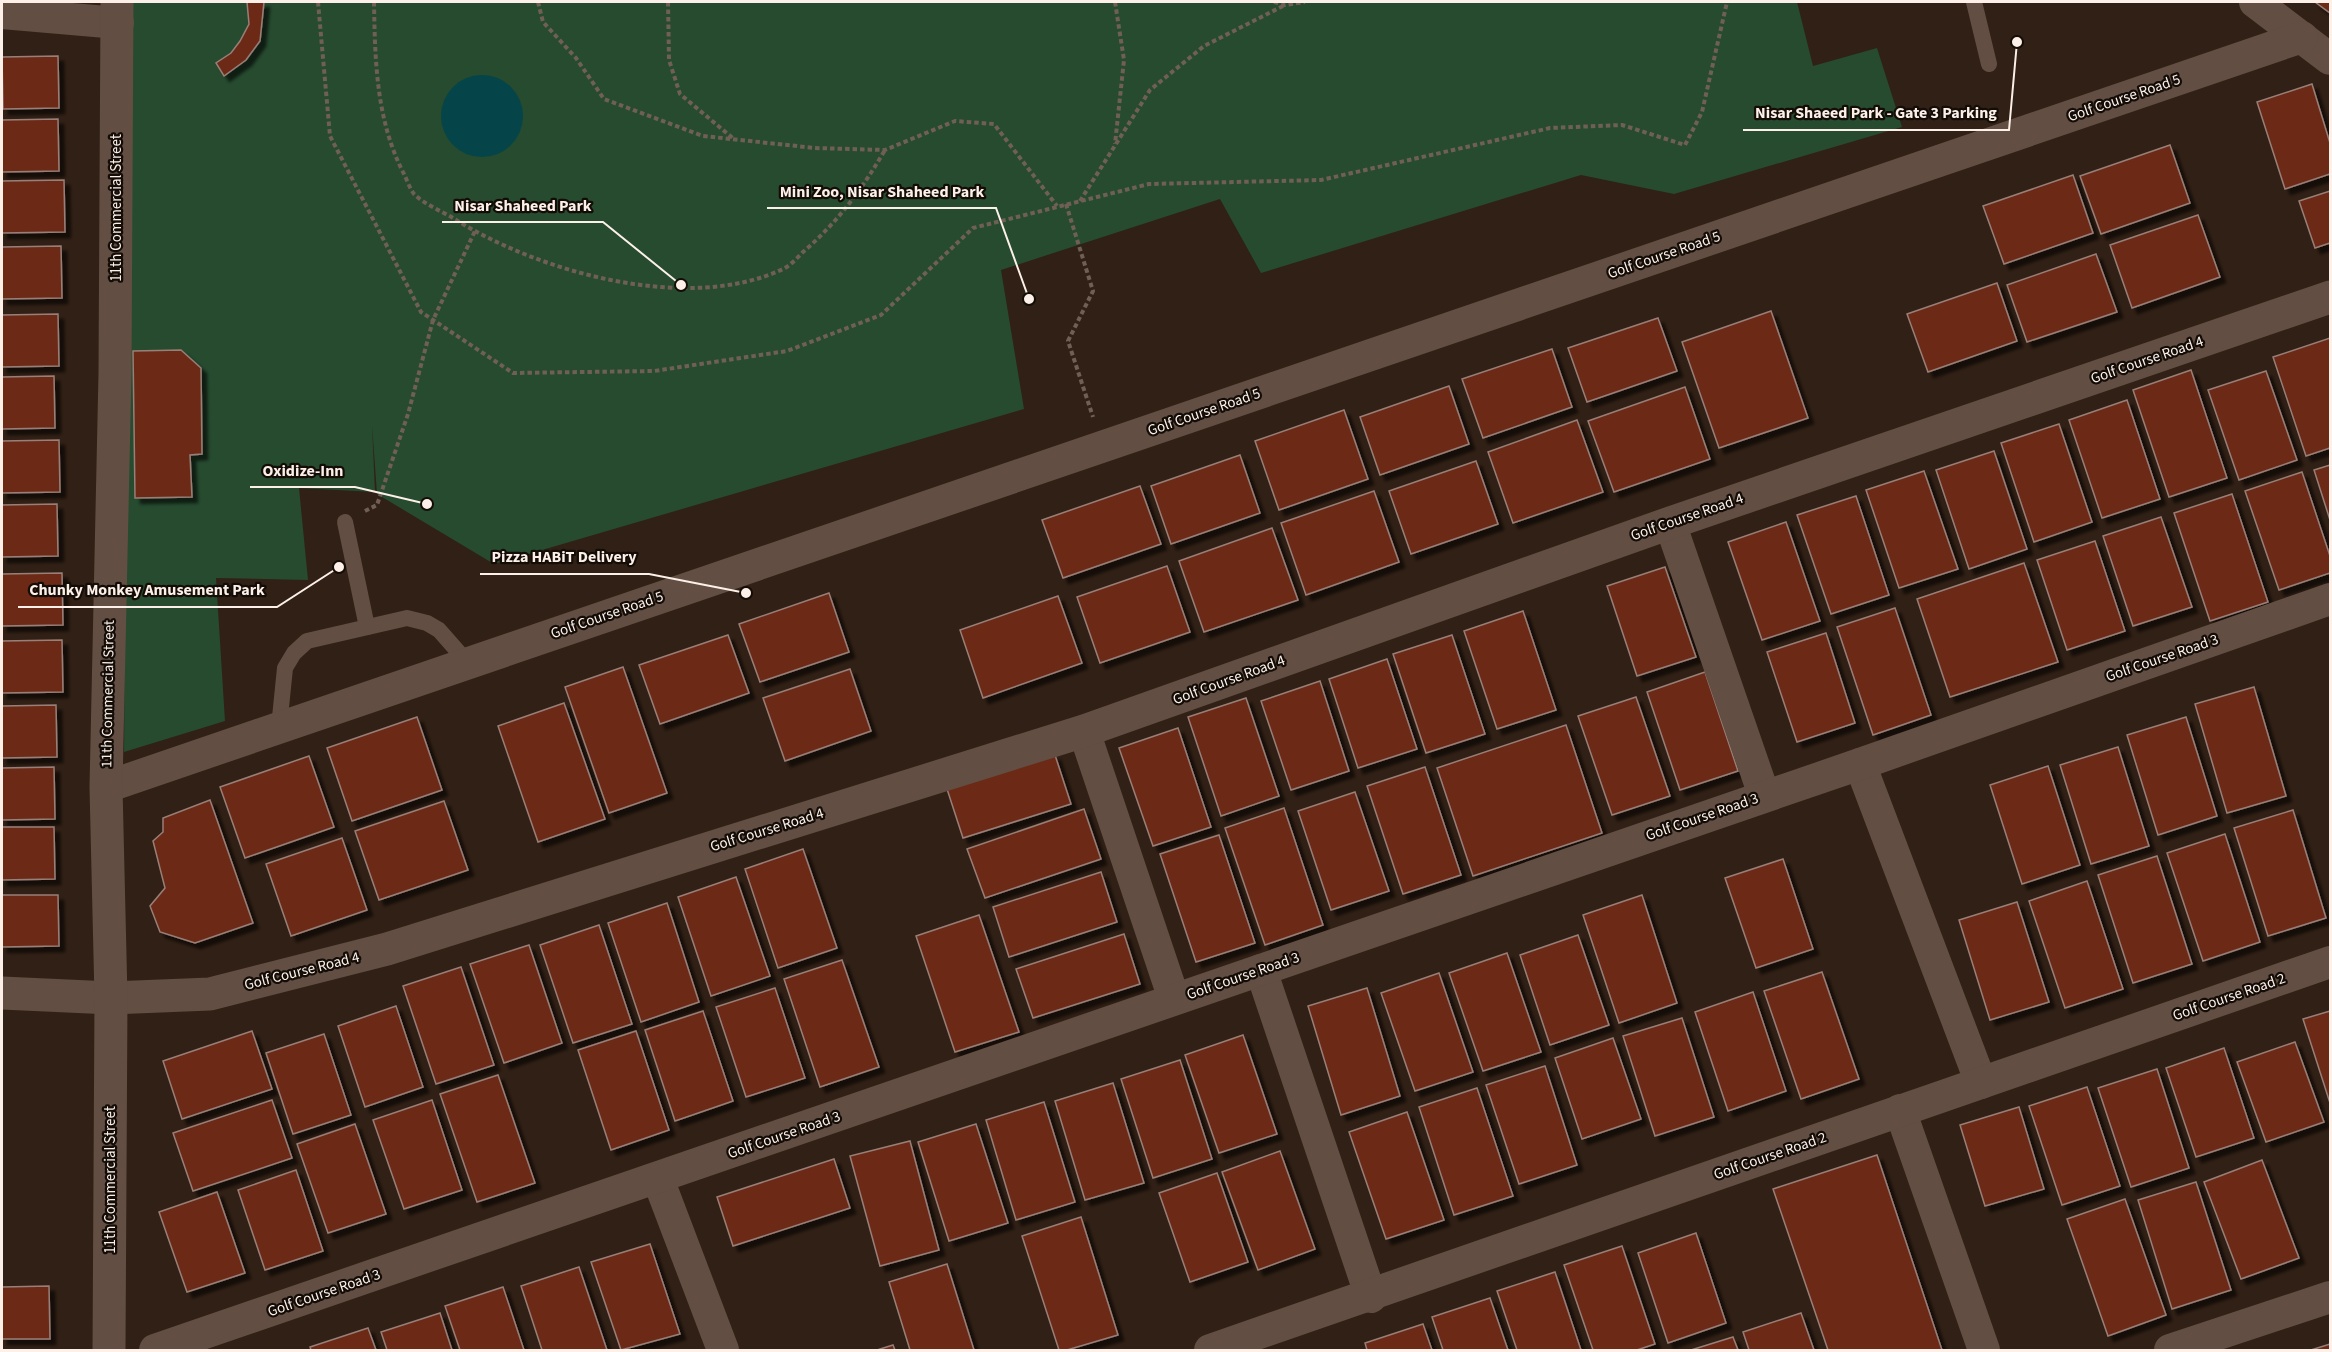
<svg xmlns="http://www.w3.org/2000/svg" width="2332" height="1352" viewBox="0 0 2332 1352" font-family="'Source Sans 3',sans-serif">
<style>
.green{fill:#264b2f}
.water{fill:#054549}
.building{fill:#6c2b19;stroke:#987f78;stroke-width:1.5;filter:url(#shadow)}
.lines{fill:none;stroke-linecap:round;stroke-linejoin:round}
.path{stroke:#6f5f55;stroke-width:4;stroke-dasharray:4.5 3;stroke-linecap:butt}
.service{stroke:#624e42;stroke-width:16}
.minor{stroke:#624e42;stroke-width:32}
.tertiary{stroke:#624e42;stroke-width:33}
.labels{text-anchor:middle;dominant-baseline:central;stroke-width:4.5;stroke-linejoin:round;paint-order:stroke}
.street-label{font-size:15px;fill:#fcf0e9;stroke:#130c07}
.leader{fill:none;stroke:#fcf0e9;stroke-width:2}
.callout-dot{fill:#fcf0e9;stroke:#130c07;stroke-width:2}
.callout-label{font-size:16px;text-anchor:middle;font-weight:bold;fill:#fcf0e9;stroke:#130c07;stroke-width:4.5;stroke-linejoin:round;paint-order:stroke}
</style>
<defs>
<filter id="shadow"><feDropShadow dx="5.5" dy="5.5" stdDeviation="1.5" flood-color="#0009"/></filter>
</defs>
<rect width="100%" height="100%" fill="#312015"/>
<polygon class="green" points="129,2 1797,2 1813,66 1877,48 1902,127 1674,194 1581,175 1261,273 1220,199 1001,270 1024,409 494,564 377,494 372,425 375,492 299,488 308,580 216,578 225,721 124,752"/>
<circle class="water" cx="482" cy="116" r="41"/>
<g class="building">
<polygon points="247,2 264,2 260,41 246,60 224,76 216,63 231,53 240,41 249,24"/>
<polygon points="2315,2 2330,2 2330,13"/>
<polygon points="58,56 59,108 3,109 2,57"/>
<polygon points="2312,84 2330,143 2330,174 2285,189 2257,102"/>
<polygon points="58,119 59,171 2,172 2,120"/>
<polygon points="2170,145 2190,203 2101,234 2080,176"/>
<polygon points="2073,175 2093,233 2004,264 1983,206"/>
<polygon points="64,180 65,232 2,233 2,181"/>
<polygon points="2330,191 2330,243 2315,248 2299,201"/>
<polygon points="2198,215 2220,277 2132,308 2110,245"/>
<polygon points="61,246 62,298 2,299 2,247"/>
<polygon points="2096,254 2117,312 2027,342 2007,285"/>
<polygon points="1997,283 2017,341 1928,372 1907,314"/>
<polygon points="1771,311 1808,418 1719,448 1682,342"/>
<polygon points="58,314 59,366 2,367 2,315"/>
<polygon points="1658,318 1677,371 1587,402 1568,348"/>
<polygon points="2330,338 2330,448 2306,456 2273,357"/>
<polygon points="1552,349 1572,407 1483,438 1462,379"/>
<polygon points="181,350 201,368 202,454 190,455 192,497 135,498 133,351"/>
<polygon points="2191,370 2227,478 2169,497 2133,390"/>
<polygon points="2266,371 2297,460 2239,480 2208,390"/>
<polygon points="54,376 55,428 2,429 2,377"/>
<polygon points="1449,386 1469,444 1380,475 1360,417"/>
<polygon points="1685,387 1710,459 1614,492 1588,421"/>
<polygon points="2127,400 2160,499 2102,518 2069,420"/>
<polygon points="1344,410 1368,479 1279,510 1255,441"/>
<polygon points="1577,420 1603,492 1513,523 1488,452"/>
<polygon points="2059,424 2092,522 2034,542 2001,443"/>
<polygon points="59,440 60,492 2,493 2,441"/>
<polygon points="1994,451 2027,549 1969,569 1936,470"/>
<polygon points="1240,455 1260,513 1171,544 1151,486"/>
<polygon points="1476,461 1498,524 1411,554 1389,491"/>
<polygon points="2330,465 2330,520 2314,470"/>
<polygon points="1924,471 1958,569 1899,588 1866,490"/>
<polygon points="2302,472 2330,556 2330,573 2279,590 2245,491"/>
<polygon points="1140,486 1161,544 1063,578 1042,520"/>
<polygon points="1374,491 1399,562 1306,595 1281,523"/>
<polygon points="2232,494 2268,602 2210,621 2174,513"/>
<polygon points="1856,496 1889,595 1831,614 1797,515"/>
<polygon points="57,504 58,556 2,557 2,505"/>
<polygon points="2161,517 2192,607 2133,626 2103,536"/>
<polygon points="1786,522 1820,621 1762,640 1728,542"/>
<polygon points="1272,528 1298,600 1204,632 1179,561"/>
<polygon points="2095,541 2125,631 2067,650 2037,560"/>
<polygon points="2024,563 2058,662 1950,697 1917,599"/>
<polygon points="1167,566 1190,632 1100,663 1077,597"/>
<polygon points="1665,567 1696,657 1637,676 1607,586"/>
<polygon points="62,573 63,625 2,626 2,574"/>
<polygon points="829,593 849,652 760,682 739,624"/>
<polygon points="1058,596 1082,663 983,698 960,630"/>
<polygon points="1895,608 1931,715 1873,735 1837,627"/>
<polygon points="1523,611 1556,710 1497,729 1464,631"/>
<polygon points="1826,633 1855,723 1797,742 1767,652"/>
<polygon points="728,635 749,693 660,724 639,665"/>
<polygon points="1452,635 1485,734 1426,753 1393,654"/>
<polygon points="62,640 63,692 2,693 2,641"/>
<polygon points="1387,659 1417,749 1358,768 1329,679"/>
<polygon points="623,667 667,793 609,813 565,687"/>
<polygon points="850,669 871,731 785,761 763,698"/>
<polygon points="1705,672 1738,771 1680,790 1647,692"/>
<polygon points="1320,681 1349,771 1291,790 1261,701"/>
<polygon points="2254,687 2286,796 2227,813 2195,704"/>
<polygon points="1636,697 1670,796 1612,815 1578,716"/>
<polygon points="1246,698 1279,796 1221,816 1188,717"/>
<polygon points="564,703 605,819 538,842 498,726"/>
<polygon points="56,705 57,757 2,758 2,706"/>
<polygon points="417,717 442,790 352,821 327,748"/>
<polygon points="2186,717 2217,816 2158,835 2127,735"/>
<polygon points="1566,725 1602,833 1473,876 1437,768"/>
<polygon points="1178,728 1211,827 1153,846 1119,748"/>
<polygon points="2118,747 2149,846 2091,864 2060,765"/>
<polygon points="1055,755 1071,804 963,838 947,789"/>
<polygon points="309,756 334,827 245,858 220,787"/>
<polygon points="2048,766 2080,865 2022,884 1990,785"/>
<polygon points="54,767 55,819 2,820 2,768"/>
<polygon points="1425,767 1461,875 1403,894 1367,786"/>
<polygon points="1355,792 1389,891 1331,910 1298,811"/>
<polygon points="210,800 253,923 195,943 160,932 150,906 165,888 153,841 163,832 163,818"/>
<polygon points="444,801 468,870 379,900 355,831"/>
<polygon points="1284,808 1323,925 1265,945 1225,828"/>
<polygon points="1084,809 1101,859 985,898 967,849"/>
<polygon points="2293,810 2326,918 2268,936 2234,828"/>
<polygon points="2,827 54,827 55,879 2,880"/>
<polygon points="2225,834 2260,942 2203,961 2167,853"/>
<polygon points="1219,835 1255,943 1196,962 1160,854"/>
<polygon points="342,838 367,910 291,936 266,864"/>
<polygon points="803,849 837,948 778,968 745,869"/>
<polygon points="2157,856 2192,964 2133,983 2098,875"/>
<polygon points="1783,859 1813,949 1756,968 1725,878"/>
<polygon points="1101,872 1117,922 1009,957 993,907"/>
<polygon points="736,877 770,976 711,996 678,897"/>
<polygon points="2087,881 2123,989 2065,1008 2029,901"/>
<polygon points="2,895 58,895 59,946 2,947"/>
<polygon points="1642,895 1677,1003 1619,1023 1583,915"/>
<polygon points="2017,902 2049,1002 1990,1020 1959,920"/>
<polygon points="667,903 699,1002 641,1022 608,923"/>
<polygon points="979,915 1019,1032 955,1052 916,936"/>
<polygon points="599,925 632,1024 573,1043 540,945"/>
<polygon points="1124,934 1140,984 1033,1018 1016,969"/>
<polygon points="1578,935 1609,1025 1550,1045 1520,955"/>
<polygon points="529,945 562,1043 504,1063 470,964"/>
<polygon points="1507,953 1541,1052 1483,1071 1449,973"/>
<polygon points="842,960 879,1067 820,1087 784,979"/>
<polygon points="461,967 494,1065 436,1084 403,986"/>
<polygon points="1822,972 1859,1079 1801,1099 1764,991"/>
<polygon points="1439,973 1473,1072 1415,1091 1381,993"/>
<polygon points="775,988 805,1078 746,1097 716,1007"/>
<polygon points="1367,988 1400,1096 1341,1115 1308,1006"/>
<polygon points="1753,992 1786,1091 1728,1111 1695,1012"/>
<polygon points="396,1006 423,1087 365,1107 338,1026"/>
<polygon points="703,1011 733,1101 675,1121 645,1030"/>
<polygon points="2330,1011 2330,1103 2303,1019"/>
<polygon points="1682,1018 1714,1117 1655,1136 1623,1036"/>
<polygon points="252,1031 272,1089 182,1119 163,1061"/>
<polygon points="636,1031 669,1130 611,1150 578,1050"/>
<polygon points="324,1034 351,1115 293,1134 266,1053"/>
<polygon points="1243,1035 1277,1134 1219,1153 1185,1055"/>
<polygon points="1613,1038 1641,1119 1582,1139 1555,1058"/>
<polygon points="2295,1042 2324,1122 2266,1142 2237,1062"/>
<polygon points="2224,1048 2254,1138 2196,1157 2166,1068"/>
<polygon points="1180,1060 1212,1159 1153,1178 1121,1079"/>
<polygon points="1545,1066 1577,1165 1519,1184 1486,1085"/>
<polygon points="2157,1069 2189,1168 2131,1187 2098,1088"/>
<polygon points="498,1075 535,1183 477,1202 440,1094"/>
<polygon points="1113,1083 1144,1183 1085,1200 1055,1101"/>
<polygon points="2087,1087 2120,1186 2062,1205 2029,1106"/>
<polygon points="1477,1088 1513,1196 1454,1215 1419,1107"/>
<polygon points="272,1100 292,1158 193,1191 173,1133"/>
<polygon points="432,1100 462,1190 404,1209 373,1120"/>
<polygon points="1044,1102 1075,1202 1016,1220 986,1120"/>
<polygon points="2019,1107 2044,1189 1985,1206 1960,1125"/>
<polygon points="1407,1112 1444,1220 1386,1239 1349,1132"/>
<polygon points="355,1124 386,1214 328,1233 297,1144"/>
<polygon points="976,1124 1008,1223 949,1241 918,1142"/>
<polygon points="910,1141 939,1250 880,1266 850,1156"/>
<polygon points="1280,1151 1315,1249 1258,1270 1222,1172"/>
<polygon points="1877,1155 1942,1350 1828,1350 1773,1189"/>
<polygon points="834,1159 850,1208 733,1246 717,1197"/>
<polygon points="2262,1160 2299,1258 2241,1279 2204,1182"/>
<polygon points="296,1170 323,1251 265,1270 238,1190"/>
<polygon points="1217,1173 1248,1262 1190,1282 1159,1193"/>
<polygon points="2196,1182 2231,1290 2172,1309 2138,1200"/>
<polygon points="217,1192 245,1273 187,1292 159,1212"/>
<polygon points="2125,1199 2166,1315 2108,1336 2067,1219"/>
<polygon points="1081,1217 1118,1335 1067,1350 1059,1350 1022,1236"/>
<polygon points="1696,1233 1726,1323 1668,1343 1638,1253"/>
<polygon points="650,1244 680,1334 621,1350 591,1262"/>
<polygon points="1622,1246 1655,1344 1637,1350 1593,1350 1564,1265"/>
<polygon points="947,1264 974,1350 910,1350 889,1282"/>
<polygon points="579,1267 607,1350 542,1350 521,1286"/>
<polygon points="1555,1272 1581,1350 1517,1350 1497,1291"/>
<polygon points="49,1286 50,1339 2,1339 2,1287"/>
<polygon points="503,1287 524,1350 460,1350 445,1306"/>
<polygon points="1490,1298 1508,1350 1443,1350 1432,1317"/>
<polygon points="440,1313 452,1350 387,1350 381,1332"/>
<polygon points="1801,1313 1814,1350 1749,1350 1743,1332"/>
<polygon points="1423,1324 1432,1350 1367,1350 1365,1343"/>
<polygon points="368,1328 376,1350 311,1350 310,1347"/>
<polygon points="1733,1337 1738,1350 1691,1350"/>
<polygon points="2330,1344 2330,1350 2311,1350"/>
<polygon points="893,1345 895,1350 877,1350"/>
</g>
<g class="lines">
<g class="path">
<polyline points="318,2 330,136 421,312 513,373 654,371 787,351 881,315 973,228 1149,184 1321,180 1550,128 1622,125 1685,145 1702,112 1727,2"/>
<path d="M374,2C375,61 376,120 404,174C407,180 410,189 414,194C424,204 441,211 453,218C538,272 687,314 783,269C790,266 797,258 803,252C838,222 862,189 885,150"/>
<polyline points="538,2 543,22 576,58 604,99 703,136 815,148 885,150 955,121 994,124 1057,206"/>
<polyline points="668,2 669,60 680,94 735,140"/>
<polyline points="1115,2 1124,60 1115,144"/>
<polyline points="1274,2 1285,5 1305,2"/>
<polyline points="1080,201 1150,90 1204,46 1285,5"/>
<polyline points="1066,204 1093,291 1068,341 1093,417"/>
<polyline points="365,511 377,505 408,414 433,320 475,231"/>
</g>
<g class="service">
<polyline points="1974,2 1989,64"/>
<polyline points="345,522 367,627"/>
<polyline points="279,727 285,668 294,653 307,641 407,618 427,623 439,630 468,663"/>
</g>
<g class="minor">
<polyline points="2255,2 2330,59"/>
<polyline points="2,13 118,23"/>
<polyline points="1670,523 1764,795"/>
<polyline points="1084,731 1174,999"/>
<polyline points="1860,764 1981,1083"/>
<polyline points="106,787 2302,37"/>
<polyline points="1261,970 1371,1297"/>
<polyline points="1900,1110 1984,1350"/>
<polyline points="658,1179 723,1350"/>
<polyline points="155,1350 1860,764 2330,599"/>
<polyline points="1210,1350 2330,962"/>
<polyline points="2170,1350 2330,1297"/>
</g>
<g class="tertiary">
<polyline points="2,993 111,998 210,994 387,949 1084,731 1670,523 2330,297"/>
<polyline points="109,1350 111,998 106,787 115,373 117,2"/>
</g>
</g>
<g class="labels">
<g class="street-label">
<text transform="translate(2124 98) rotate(-19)">Golf Course Road 5</text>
<text transform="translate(116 208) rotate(-90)">11th Commercial Street</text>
<text transform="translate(1664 255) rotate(-19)">Golf Course Road 5</text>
<text transform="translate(2147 360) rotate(-19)">Golf Course Road 4</text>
<text transform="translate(1204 412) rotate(-19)">Golf Course Road 5</text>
<text transform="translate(1687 517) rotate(-19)">Golf Course Road 4</text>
<text transform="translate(607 615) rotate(-19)">Golf Course Road 5</text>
<text transform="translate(2162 658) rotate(-19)">Golf Course Road 3</text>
<text transform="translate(1229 680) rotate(-20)">Golf Course Road 4</text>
<text transform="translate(108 694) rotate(-89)">11th Commercial Street</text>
<text transform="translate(1702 817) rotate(-19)">Golf Course Road 3</text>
<text transform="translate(767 830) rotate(-17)">Golf Course Road 4</text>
<text transform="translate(302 971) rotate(-14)">Golf Course Road 4</text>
<text transform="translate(1243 976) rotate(-19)">Golf Course Road 3</text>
<text transform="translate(2229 997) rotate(-19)">Golf Course Road 2</text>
<text transform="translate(784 1135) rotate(-19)">Golf Course Road 3</text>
<text transform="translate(1770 1156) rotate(-19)">Golf Course Road 2</text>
<text transform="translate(110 1180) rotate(-90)">11th Commercial Street</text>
<text transform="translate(324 1293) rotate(-19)">Golf Course Road 3</text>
</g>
</g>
<path class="leader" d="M2017 42L2009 130H1743M1029 299L996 208H767M681 285L603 222H442M427 504L355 487H250M746 593L649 574H480M339 567L277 607H18"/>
<g class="callout-dot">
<circle cx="2017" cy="42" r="6"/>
<circle cx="1029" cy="299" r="6"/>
<circle cx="681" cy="285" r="6"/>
<circle cx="427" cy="504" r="6"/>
<circle cx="746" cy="593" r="6"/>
<circle cx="339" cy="567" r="6"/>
</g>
<g class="callout-label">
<text x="1876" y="118">Nisar Shaeed Park - Gate 3 Parking</text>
<text x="882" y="197">Mini Zoo, Nisar Shaheed Park</text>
<text x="523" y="211">Nisar Shaheed Park</text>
<text x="303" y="476">Oxidize-Inn</text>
<text x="564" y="562">Pizza HABiT Delivery</text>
<text x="147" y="595">Chunky Monkey Amusement Park</text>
</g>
<rect width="2332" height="1352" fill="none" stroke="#fcf0e9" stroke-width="6"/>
</svg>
